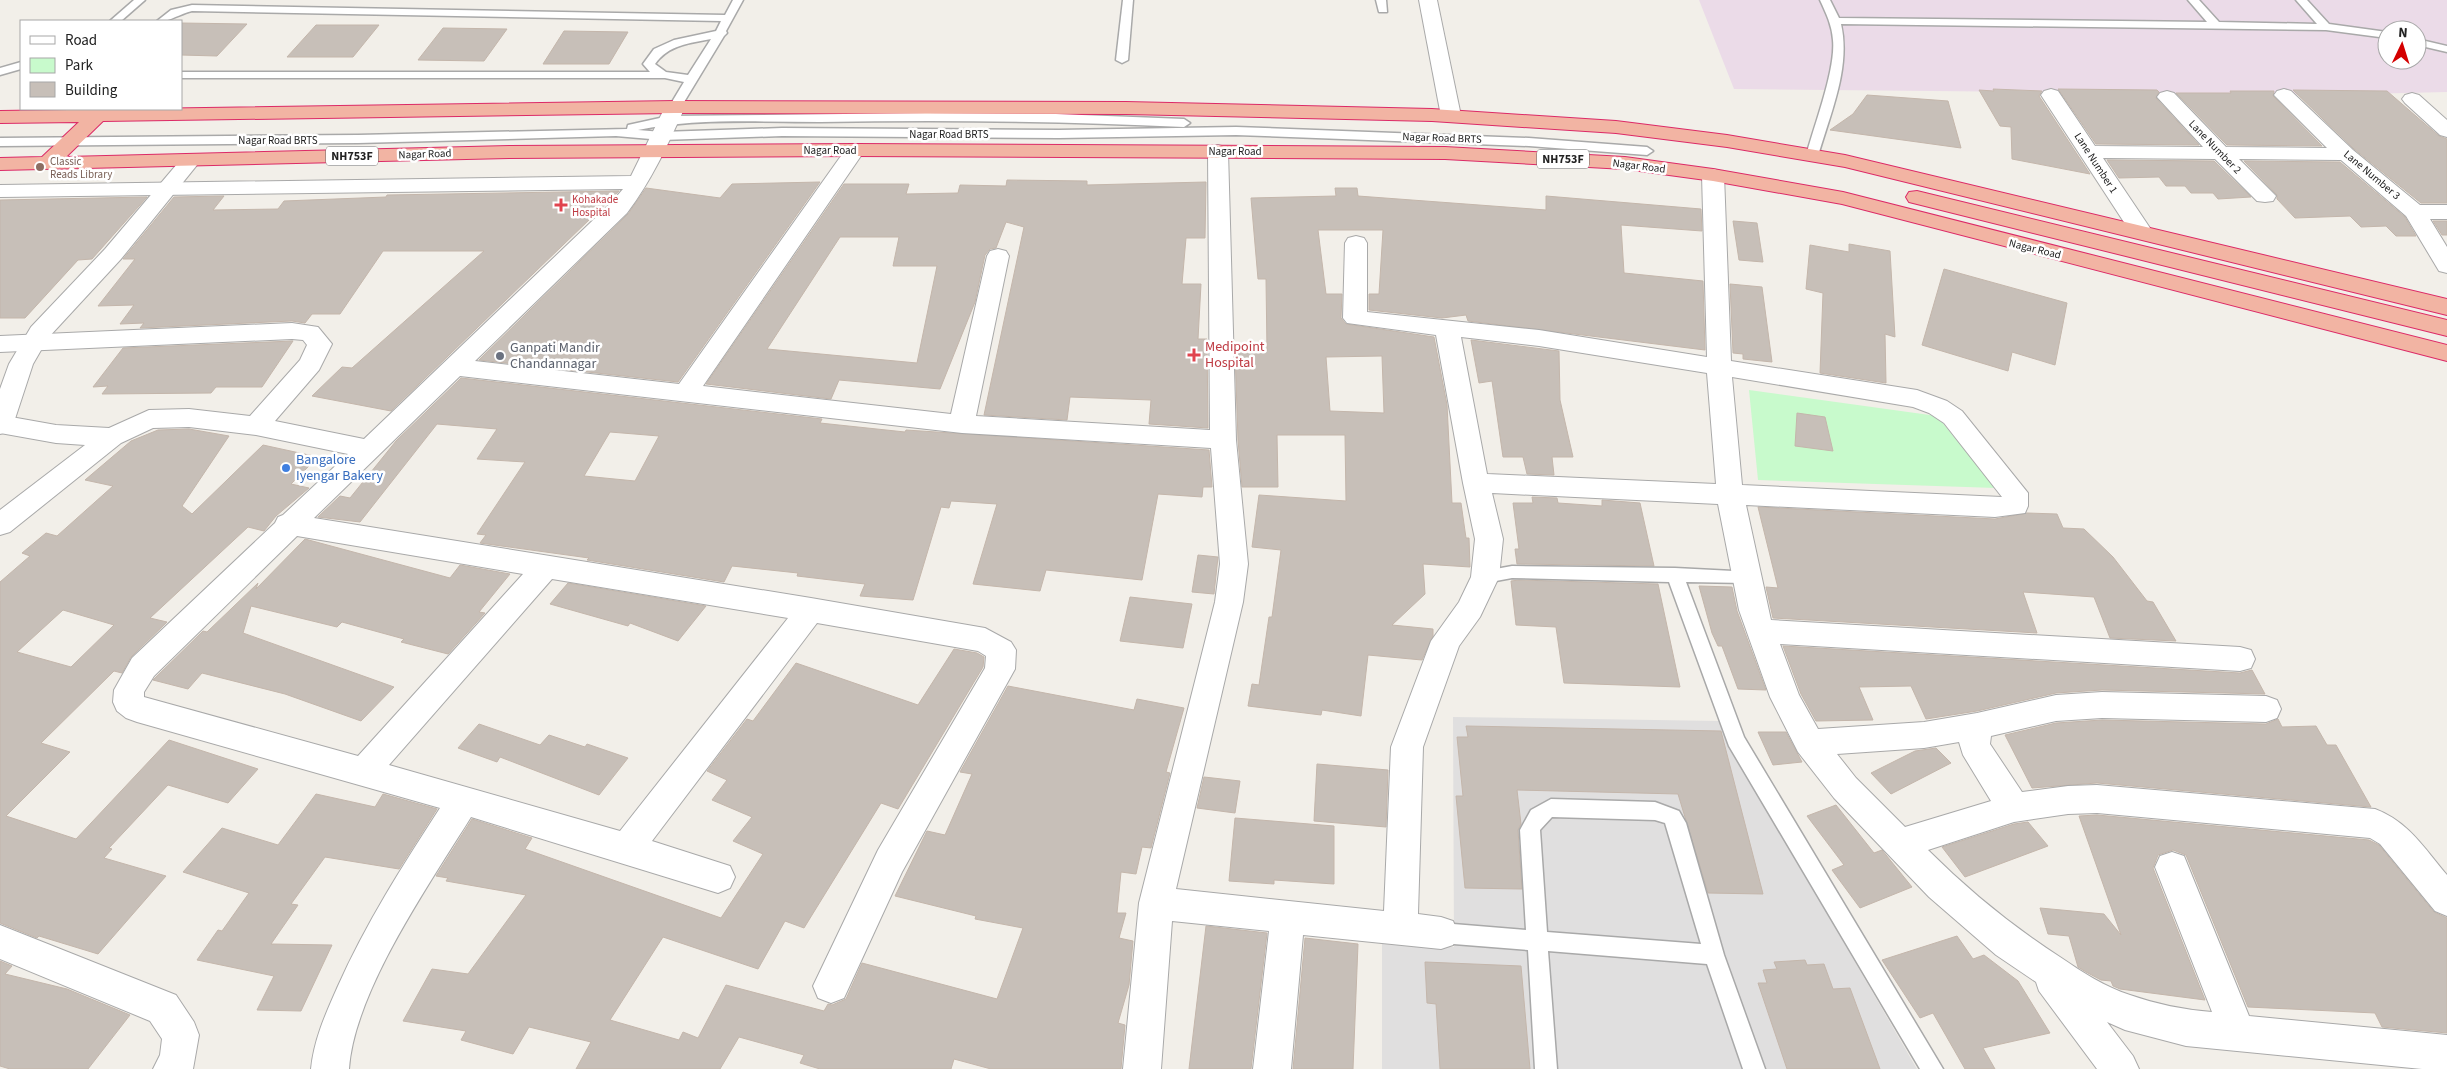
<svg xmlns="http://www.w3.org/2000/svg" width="2447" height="1069" viewBox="0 0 2447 1069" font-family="'Source Sans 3',sans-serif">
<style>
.residential{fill:#e0dfdf}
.industrial{fill:#ebdbe8;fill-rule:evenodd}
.park{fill:#c8facc}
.building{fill:#c7bfb8;stroke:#c4b6ab;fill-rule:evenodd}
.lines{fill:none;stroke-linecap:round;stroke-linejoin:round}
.service-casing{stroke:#a9a9a9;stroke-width:3}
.minor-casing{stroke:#a9a9a9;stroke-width:2}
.tertiary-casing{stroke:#a9a9a9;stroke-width:2}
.trunk-casing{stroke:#dc2a67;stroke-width:2}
.service{fill:#fff;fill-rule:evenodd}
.minor{fill:#fff;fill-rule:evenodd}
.tertiary{fill:#fff;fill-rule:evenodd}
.trunk{fill:#f2b4a3;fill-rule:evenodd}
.education-dot{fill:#8d6e63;stroke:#fff;stroke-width:2}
.health-dot{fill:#e0444e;stroke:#fff;stroke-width:2}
.worship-dot{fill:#6b7280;stroke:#fff;stroke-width:2}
.shop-dot{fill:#3f7fe0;stroke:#fff;stroke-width:2}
.labels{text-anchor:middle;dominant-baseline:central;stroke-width:5;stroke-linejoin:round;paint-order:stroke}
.far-street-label{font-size:11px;fill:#222;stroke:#fff}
.far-education-label{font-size:11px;fill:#785e54;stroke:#fff;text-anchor:start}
.far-health-label{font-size:11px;fill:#be3a42;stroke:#fff;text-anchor:start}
.shield{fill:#fff;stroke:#646464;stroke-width:1}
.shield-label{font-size:12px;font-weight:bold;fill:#222}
.health-label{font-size:14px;fill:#be3a42;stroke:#fff;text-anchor:start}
.worship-label{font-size:14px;fill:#5b616d;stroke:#fff;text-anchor:start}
.shop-label{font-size:14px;fill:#366cbe;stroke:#fff;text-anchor:start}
</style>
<rect width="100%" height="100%" fill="#f2efe9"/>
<polygon class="residential" points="1453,717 1720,721 1771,817 1917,1069 1382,1069 1382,944 1454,947"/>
<path class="industrial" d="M1699,0H2447V92L2320,95L1734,89ZM2387,30H2417V60H2387Z"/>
<polygon class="park" points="1749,390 1937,416 1996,488 1758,480"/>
<g class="building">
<polygon points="181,23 247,24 217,56 181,55"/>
<polygon points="316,25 379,25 353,57 287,57"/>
<polygon points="443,28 507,29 484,61 418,60"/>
<polygon points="564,31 628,32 609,64 543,64"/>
<polygon points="1993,89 2042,91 2039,96 2090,174 2012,159 2011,127 2000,126 1979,90 1994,91"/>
<polygon points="2058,89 2157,90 2159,92 2156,98 2199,145 2096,144"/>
<polygon points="2293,90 2387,91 2439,136 2447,139 2447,203 2421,203 2354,149"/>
<polygon points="2230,91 2274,91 2273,96 2322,146 2227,145 2176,93 2231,93"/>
<polygon points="1867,95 1948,101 1961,148 1830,130 1853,114"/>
<polygon points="2107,160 2214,161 2251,197 2218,199 2213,193 2191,193 2185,186 2166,186 2159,177 2119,178"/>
<polygon points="2244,161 2340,162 2405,217 2416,236 2396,236 2386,226 2361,227 2350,216 2295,218 2277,199 2277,195"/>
<path d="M1007,180L1087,181V185L1206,182L1205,238H1186L1182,284H1201L1198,339H1207L1208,428L1149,424L1151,400L1070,397L1067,420L984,415L1024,227L1006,222L996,248L990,249L985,255L975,302L940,389L839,380L831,399L706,384L844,184H909L906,194L958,193L960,185L1006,186ZM840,237H899L893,266H937L917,363L767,349Z"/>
<polygon points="820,182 678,382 479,360 628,214 646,188 720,198 732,184"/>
<path d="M1335,188H1357L1358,196L1546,210V196L1701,209L1702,231L1621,225L1624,273L1703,281L1705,350L1468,321L1466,315L1442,318L1369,310V294H1379L1383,230H1318L1326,294H1342L1341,318L1346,324L1434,337L1447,405L1452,503H1461L1466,538H1469L1470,567L1423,564L1425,594L1392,625L1433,629V636L1422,660L1368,655L1361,716L1322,710L1321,715L1248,706L1252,684L1259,685L1269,617H1272L1281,550L1252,547L1259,495L1346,501L1345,435H1277L1278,487H1242L1238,440L1235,351H1267L1266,279H1258L1251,198L1336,196ZM1382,356L1384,413L1330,411L1326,357Z"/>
<polygon points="619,191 391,411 312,396 342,367 352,368 484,251 383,251 340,314 312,314 305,323 292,321 140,328 144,323 120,324 134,305 98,306 135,259 123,259 174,197 224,196 213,210 278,209 284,201 386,197 387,195"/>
<polygon points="147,197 92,259 78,260 25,318 0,318 0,200"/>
<polygon points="1733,221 1757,223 1763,262 1739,260"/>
<polygon points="2433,221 2447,221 2447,235 2442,235"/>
<polygon points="1849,244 1890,251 1895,337 1885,334 1886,383 1820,373 1823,293 1806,289 1810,245 1849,252"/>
<polygon points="1944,269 2067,303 2055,365 2012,352 2008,371 1922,345"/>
<polygon points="1730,284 1762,287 1772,362 1743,359 1743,354 1733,353"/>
<polygon points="1471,340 1559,351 1560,400 1573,457 1552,457 1554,475 1527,474 1523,457 1503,457 1492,381 1479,383"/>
<polygon points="293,341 262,387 216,387 211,393 102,394 108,386 93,387 123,348"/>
<path d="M461,378L822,419L820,423L905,432L906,430L1209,450L1212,487H1203L1202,497L1158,494L1142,580L1046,570L1040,591L973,584L997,504L951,501L949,508L941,507L913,600L860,596L865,584L797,576L798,573L732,566L724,582L587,560L589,558L480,543L486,535L477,534L525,462L477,459L497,429L437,424L360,522L318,517L340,496L350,498L396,441ZM610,432L659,436L635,481L584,476Z"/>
<polygon points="1797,413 1825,417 1833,451 1795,446"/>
<path d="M189,429L229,436L182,506L192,514L263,445L318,457L291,484L309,488L276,516L264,531L248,527L150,618L167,622L131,657L122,673L114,671L41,743L70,752L6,816L76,839L169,740L258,769L228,803L168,785L109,848L112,849L104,858L166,876L98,954L39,936L37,938L0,923V582L30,556L22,553L46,533L57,536L113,486L85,480L131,441L158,430ZM63,610L114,625L71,667L17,652Z"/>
<polygon points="1532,497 1557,498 1558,503 1602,506 1602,500 1640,503 1654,566 1517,564 1515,549 1519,549 1513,503 1533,503"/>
<polygon points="1758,507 1995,519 2027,513 2057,514 2063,528 2084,529 2113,557 2147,601 2153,602 2176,641 2110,638 2094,597 2023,592 2037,633 1773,618 1766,587 1778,588"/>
<polygon points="305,539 450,578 460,565 510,574 479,612 485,613 448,654 401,642 404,639 342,622 337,627 251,606 243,633 394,687 361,721 285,694 202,673 188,689 153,680 203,631 207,632 258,583 256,589"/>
<polygon points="1198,555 1218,557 1214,594 1192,592"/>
<polygon points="1519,580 1658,584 1680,687 1564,683 1556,627 1516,625 1511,581"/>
<polygon points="568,583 706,606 678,641 630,623 628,626 550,604"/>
<polygon points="1699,586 1732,587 1737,611 1766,690 1738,689 1722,646 1718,646 1712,633"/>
<polygon points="1130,597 1192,604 1183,648 1120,641"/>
<polygon points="1783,646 2240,673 2252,670 2265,694 2102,690 2056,693 1977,711 1926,719 1911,686 1859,687 1873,720 1816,721 1801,694"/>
<polygon points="954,649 977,653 984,657 983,667 898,809 881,803 804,928 785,921 758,969 663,937 610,1020 679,1040 683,1032 698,1038 726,985 824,1011 828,1004 832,1005 846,999 862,963 997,999 1023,928 975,919 976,916 895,896 927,831 945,835 972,774 960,772 1008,686 1134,710 1137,699 1184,708 1166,772 1170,773 1151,848 1142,847 1136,874 1121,872 1117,913 1126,913 1119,938 1133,941 1129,985 1118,1023 1125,1025 1121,1069 991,1069 954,1059 951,1069 820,1069 800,1063 804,1055 739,1037 720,1069 576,1069 591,1042 529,1027 513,1054 461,1040 466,1031 403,1021 432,969 468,974 526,895 446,881 448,878 436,876 472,819 532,838 525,849 721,918 763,854 733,841 752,817 712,800 727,780 707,771 747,719 753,721 796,663 918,705"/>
<polygon points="2278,719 2282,727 2316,726 2327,745 2336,745 2371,807 2097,783 2032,788 2005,735 2056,723 2102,720 2266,724"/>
<polygon points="479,724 540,745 549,735 585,747 587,744 628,758 599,795 500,757 497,762 458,748"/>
<polygon points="1466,726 1721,731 1763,894 1708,893 1678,794 1517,790 1521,824 1518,830 1522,889 1465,888 1456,796 1463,796 1457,737 1468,737"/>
<polygon points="1758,732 1786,732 1802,762 1773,765"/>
<polygon points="1936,748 1951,763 1891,794 1871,773 1915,751"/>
<polygon points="1317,764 1388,770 1386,827 1314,821"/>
<polygon points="1204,777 1240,781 1235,813 1197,808"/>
<polygon points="316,794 375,807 383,794 437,809 399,869 325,857 291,904 298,905 271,944 332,945 301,1011 257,1010 274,976 197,960 218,930 222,931 249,893 183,872 222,828 278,845"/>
<polygon points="1836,805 1874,853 1882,850 1912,887 1860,908 1832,870 1844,865 1807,816"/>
<polygon points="2097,815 2369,840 2379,845 2434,912 2447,918 2447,1033 2382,1027 2375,1013 2248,1007 2186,855 2173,850 2158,855 2153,868 2205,1000 2120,989 2113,986 2111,981 2101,980 2086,972 2078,967 2069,936 2048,934 2040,908 2104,914 2121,935 2079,816"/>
<polygon points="1235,818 1334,826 1334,884 1274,880 1274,884 1229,881"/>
<polygon points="2028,822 2048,846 1965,877 1942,847 2014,824"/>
<polygon points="1206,926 1267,933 1251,1069 1189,1069"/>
<polygon points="1957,936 1973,959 1984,955 2018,981 2050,1033 1983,1048 1995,1069 1965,1069 1933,1013 1920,1018 1882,960"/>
<polygon points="1305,938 1358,944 1353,1069 1293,1069"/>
<polygon points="1805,960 1807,965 1824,964 1833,989 1850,988 1880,1069 1787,1069 1758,983 1767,983 1763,970 1777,969 1774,962"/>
<polygon points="0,961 12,966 5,974 67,989 130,1015 88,1069 10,1069 0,1066"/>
<polygon points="1425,962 1521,966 1530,1069 1440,1069 1436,1004 1427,1003"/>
</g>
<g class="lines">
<defs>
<g id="service">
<polygon points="134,0 145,0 121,21 110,21"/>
<path d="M733,0H743L726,31L727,33L724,36L681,107L675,111L669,107L684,82L665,78H181V72H650L643,64L654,49L674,40L716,31L721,21L192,11C179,14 170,22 157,21L171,10L192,5L725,15ZM711,39L688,75L666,72L655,64C668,45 690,43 711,39Z"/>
<polygon points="1123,0 1133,0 1128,60 1122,63 1116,60"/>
<polygon points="1376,0 1386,0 1387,12 1379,12"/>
<path d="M1820,0H1830L1839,18L2207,22L2188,0H2199L2219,22L2317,24L2296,0H2307L2329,24L2387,32V38L2326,30L1841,24C1851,68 1830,114 1818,156L1812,160L1806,156C1814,126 1836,69 1833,40C1832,25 1826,13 1820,0Z"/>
<polygon points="2417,39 2447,46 2447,52 2417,45"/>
<polygon points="21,62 21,69 0,75 0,68"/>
<path d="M927,113L1056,114L1184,119L1190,123L1184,127C1062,121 941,120 820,122C760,122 697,118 638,130L662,132L782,128L1059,130L1236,127L1529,138L1647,147L1653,151L1647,155L1529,146L1236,135L1059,138L782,136L662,140L616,136L358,143L0,146V138L358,135L627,129L628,125L669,116Z"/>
<polygon points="1512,566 1675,568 1753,572 1755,577 1753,582 1747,583 1686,582 1744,737 1943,1069 1920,1069 1729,746 1669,582 1512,578 1485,583 1479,582 1477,577 1479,572"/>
<path d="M1551,799L1655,802L1679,811L1686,823L1724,955L1765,1069H1743L1707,964L1548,951L1557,1069H1535L1528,950L1441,943L1434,940L1431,933L1434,926L1441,923L1526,930L1520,830L1531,810ZM1552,817L1655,820L1665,823L1701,944L1547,932L1540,830Z"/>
</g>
<g id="minor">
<polygon points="1419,0 1437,0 1461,116 1458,120 1451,122 1444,120 1441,116"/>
<polygon points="2051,89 2058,91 2095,146 2203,147 2157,97 2160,93 2167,91 2174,93 2226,147 2327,148 2274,95 2277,91 2284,89 2291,91 2353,150 2420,205 2447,205 2447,219 2430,219 2447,247 2447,273 2439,271 2406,216 2341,160 2239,159 2276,196 2273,201 2265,202 2257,201 2215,159 2103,158 2152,231 2149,236 2141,238 2133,236 2041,95 2044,91"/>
<polygon points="2412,93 2419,95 2447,120 2447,137 2440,135 2405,103 2402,99 2405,95"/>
<path d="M675,101L682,103L685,107C668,144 652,180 627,213L475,361L679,384L848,146L855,144L862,146L865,150L703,386L951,414L987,256L990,251L998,249L1006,251L1009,256L976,416L1210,430L1208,151L1211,147L1218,145L1225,147L1228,151L1236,440L1248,564L1243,602L1176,889L1384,911L1391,747L1431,641L1459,602L1471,577L1475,539L1463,483L1436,335L1347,323L1343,318L1345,243L1348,238L1356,236L1364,238L1367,243V312L1539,330L1707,357L1702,175L1706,171L1713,169L1720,171L1724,175L1731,361L1917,390L1947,401L1962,411L2028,493V506L2025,513L1995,517L1746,505L1771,620L2240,647L2251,650L2255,659L2251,668L2240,671L1780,644L1799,695L1818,729L1924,722L1977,713L2056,695L2102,692L2266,696L2277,700L2281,709L2277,718L2266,722L2102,718L2056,721L1991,736L1990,744L2022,792L2068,786L2097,785L2375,809C2409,822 2424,848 2447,875V916L2435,911L2380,844L2370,838L2097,813L2068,814L2014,822L1928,850C1968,890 2012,926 2060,957C2082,972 2105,987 2130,995C2156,1004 2184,1010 2212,1012L2155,867L2160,856L2172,852L2184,856L2249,1016L2447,1035V1069H2422L2186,1046L2125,1030L2107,1022L2133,1056L2139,1069H2097L2039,991L2036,982L1996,955L1929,897L1834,798L1798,752L1770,697L1739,610L1718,504L1492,493L1503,539L1499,577L1480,617L1459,646L1423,747L1418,914L1441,917L1453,921L1458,933L1453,945L1441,949L1303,935L1291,1069H1253L1269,931L1172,921L1161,1069H1123L1139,903L1215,602L1220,564L1211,448L962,433L460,376L314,518L811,598L985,628L1011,642L1016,650L1015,669L902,872L844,998L831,1003L818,998L813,986L878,850L985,668L986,656L978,651L817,623L652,841L730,866L735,877L730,888L718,893L471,817C430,883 354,992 349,1069H311C314,1039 326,1013 338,986C366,923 403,865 440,808L137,722L126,718L117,711L113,702L114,690L132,658L275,523L278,517L283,515L348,454L256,435L189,427L153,428L121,443L10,532L0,535V510L85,445L56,443L0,433V415L56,425L109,428L149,410L189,409L250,416L300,360L307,345L303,340L292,339L0,352V336L292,323L318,327L332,344L319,370L275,421L364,439L611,203L623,189L0,197V185L631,176L665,107L668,103ZM1461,337L1539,346L1707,373L1716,484L1487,474ZM1732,377L1913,407L1929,413L1944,423L2002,497L1742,485ZM297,536L523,574L358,756L144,697V692L154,676ZM552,579L788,618L620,831L389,765ZM1959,742L1963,755L1991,801L1905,827L1856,778L1837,754L1924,748Z"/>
<polygon points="0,925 176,995 194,1022 199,1035 193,1069 153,1069 160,1055 162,1039 150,1021 0,959"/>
</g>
<polygon id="tertiary" points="190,155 197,157 200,161 197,165 121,259 48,338 33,364 13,425 9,431 0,434 0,389 9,364 31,327 105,249 183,157"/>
<g id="trunk">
<polygon points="675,101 1126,102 1432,109 1616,121 1727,135 1845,155 2447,299 2447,315 1845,167 1727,147 1616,133 1432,121 1126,114 675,113 103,121 66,157 509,146 855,144 1445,147 1625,157 1713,169 1843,192 2447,345 2447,361 1842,204 1713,181 1625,169 1445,159 855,156 509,158 0,170 0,158 42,157 79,122 0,123 0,111"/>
<polygon points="1917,191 2447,320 2447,336 1909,202 1906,197 1909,192"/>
</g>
</defs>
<use href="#service" class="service-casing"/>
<use href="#minor" class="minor-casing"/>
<use href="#tertiary" class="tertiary-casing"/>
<use href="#trunk" class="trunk-casing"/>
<use href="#service" class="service"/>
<use href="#minor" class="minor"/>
<use href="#tertiary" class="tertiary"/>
<use href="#trunk" class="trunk"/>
</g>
<circle class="education-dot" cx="40" cy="167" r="5"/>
<g class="health-dot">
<path d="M558.5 197.5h5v5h5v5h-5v5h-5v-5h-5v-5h5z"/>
<path d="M1191.5 347.5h5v5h5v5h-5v5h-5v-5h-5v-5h5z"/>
</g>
<circle class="worship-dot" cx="500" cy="356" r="5"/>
<circle class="shop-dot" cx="286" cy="468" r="5"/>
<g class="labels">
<g class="far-street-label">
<text x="949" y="134">Nagar Road BRTS</text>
<text transform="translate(1442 138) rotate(2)">Nagar Road BRTS</text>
<text x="278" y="140">Nagar Road BRTS</text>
<text transform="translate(2215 147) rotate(46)">Lane Number 2</text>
<text x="830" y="150">Nagar Road</text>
<text x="1235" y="151">Nagar Road</text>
<text transform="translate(425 154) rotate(-2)">Nagar Road</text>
<text transform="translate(2096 163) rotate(57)">Lane Number 1</text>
<text transform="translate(1639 166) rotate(7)">Nagar Road</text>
<text transform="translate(2372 175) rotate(40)">Lane Number 3</text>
<text transform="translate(2035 249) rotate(14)">Nagar Road</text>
</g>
<g class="far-education-label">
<text x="50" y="161">Classic<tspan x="50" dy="13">Reads Library</tspan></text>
</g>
<g class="far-health-label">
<text x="572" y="199">Kohakade<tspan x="572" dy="13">Hospital</tspan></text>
</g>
<g class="shield">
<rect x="326" y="146.5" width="52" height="19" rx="4"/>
<rect x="1537" y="149.5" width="52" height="19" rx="4"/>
</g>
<g class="shield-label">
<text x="352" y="156">NH753F</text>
<text x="1563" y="159">NH753F</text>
</g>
<g class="health-label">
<text x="1205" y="347">Medipoint<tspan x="1205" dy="16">Hospital</tspan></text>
</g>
<g class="worship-label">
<text x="510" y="348">Ganpati Mandir<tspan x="510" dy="16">Chandannagar</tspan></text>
</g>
<g class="shop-label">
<text x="296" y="460">Bangalore<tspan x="296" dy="16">Iyengar Bakery</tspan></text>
</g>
</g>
<rect x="20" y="20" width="162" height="90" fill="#ffffff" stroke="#a7a7a7"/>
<rect x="30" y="36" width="25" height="8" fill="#ffffff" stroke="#a7a7a7"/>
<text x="65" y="45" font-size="15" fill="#222222">Road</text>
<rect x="30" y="58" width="25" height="15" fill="#c8facc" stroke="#a7a7a7"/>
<text x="65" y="70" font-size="15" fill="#222222">Park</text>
<rect x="30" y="82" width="25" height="15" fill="#c7bfb8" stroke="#a7a7a7"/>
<text x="65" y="95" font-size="15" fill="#222222">Building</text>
<g transform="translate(2402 45) rotate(4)"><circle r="24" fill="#ffffff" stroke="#a7a7a7"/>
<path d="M0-4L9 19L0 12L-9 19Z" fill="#d40000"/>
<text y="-8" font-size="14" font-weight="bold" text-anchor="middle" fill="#222222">N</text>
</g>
</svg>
